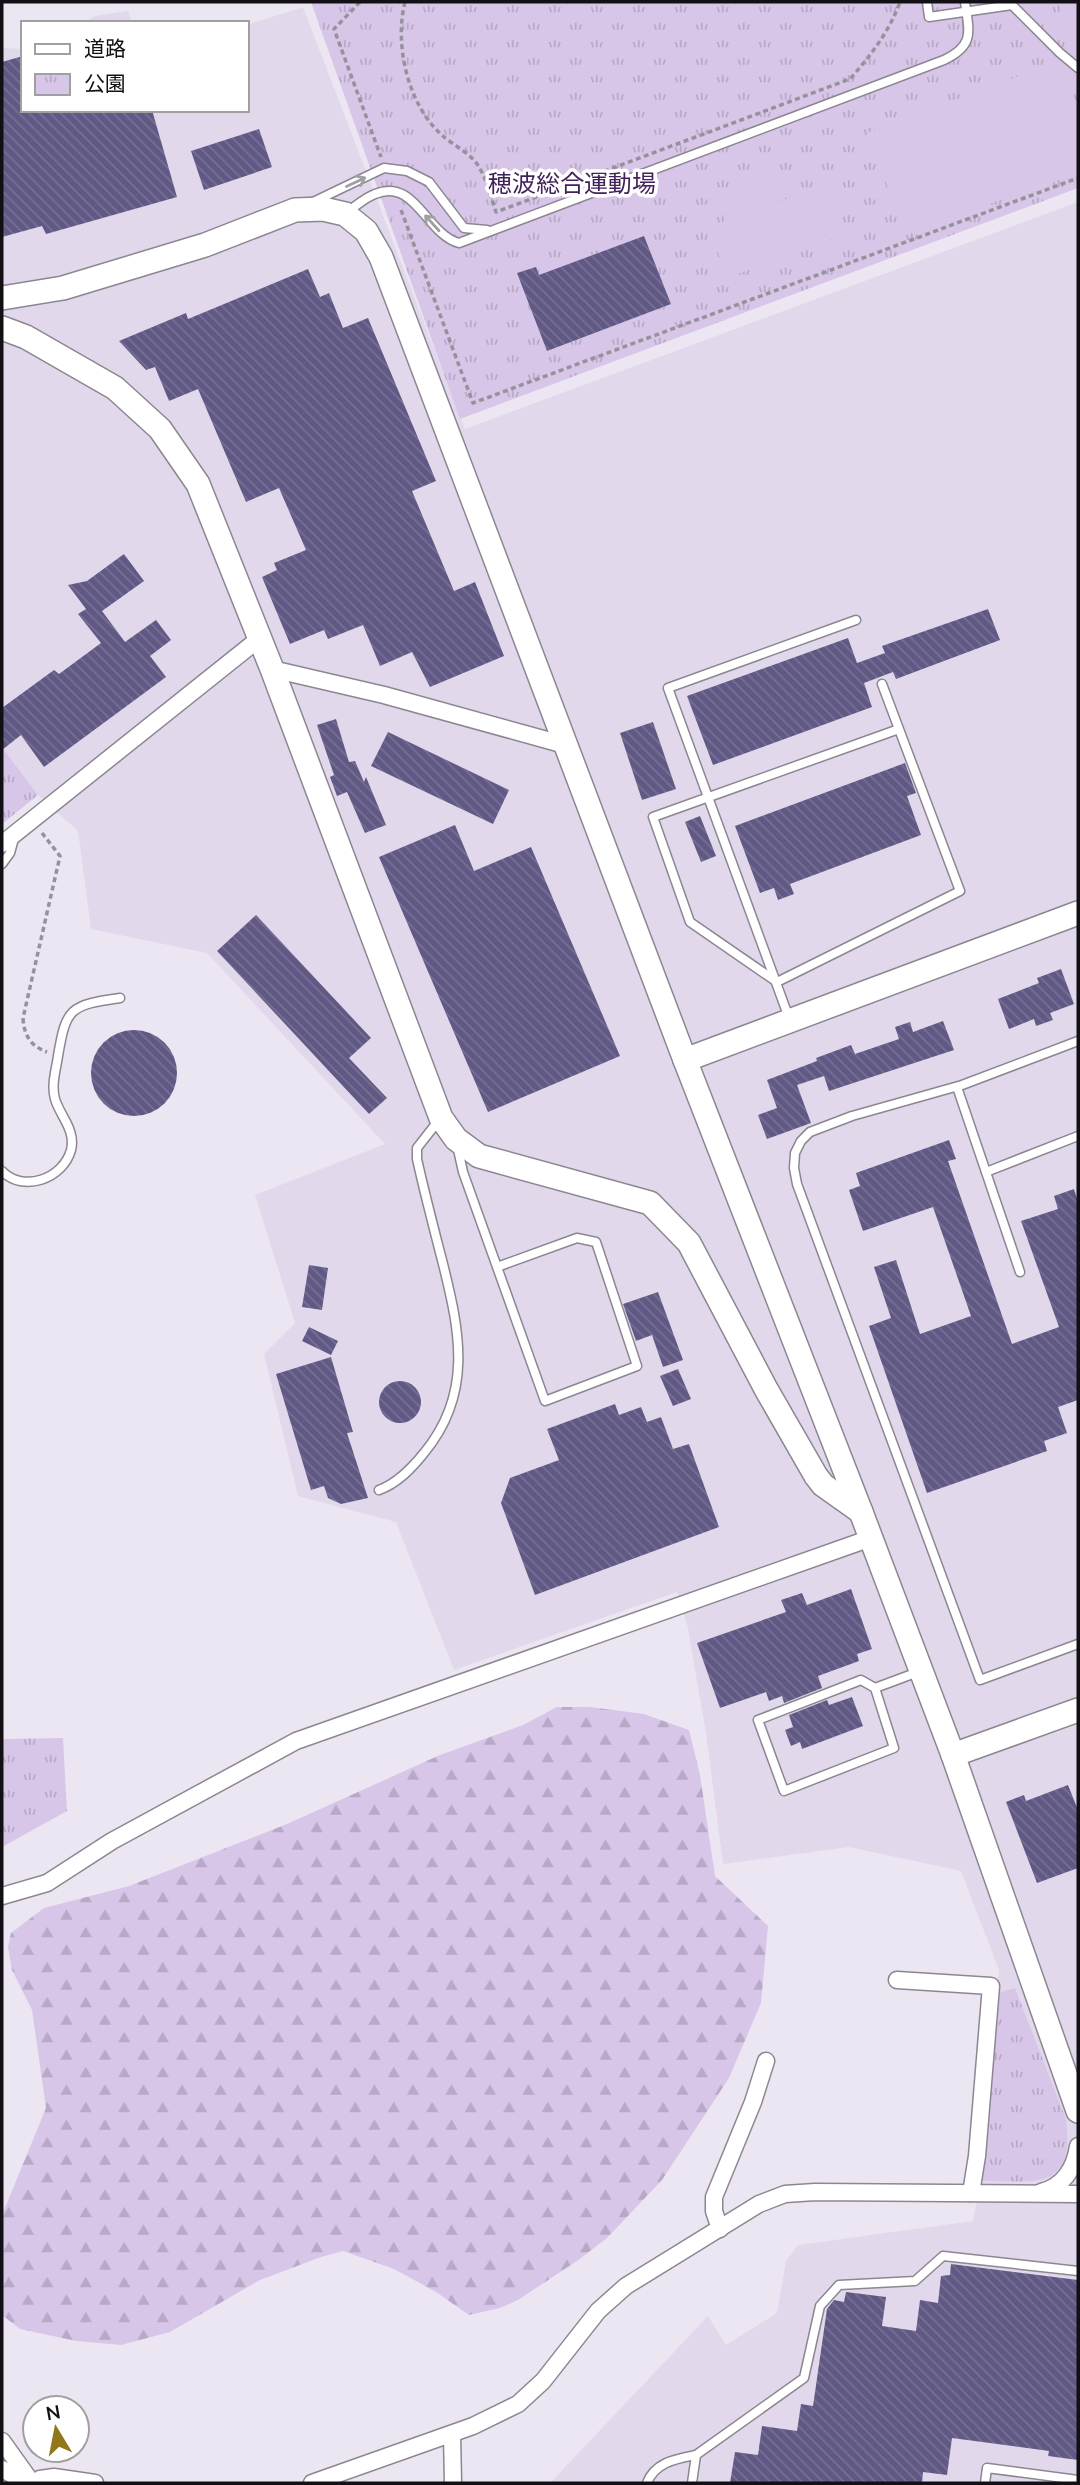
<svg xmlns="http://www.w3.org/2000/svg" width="1080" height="2485" viewBox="0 0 1080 2485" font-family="Mulish,'Noto Sans JP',sans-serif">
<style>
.built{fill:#e2d8eb}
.forest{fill:url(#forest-firs)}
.park{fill:url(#park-tufts)}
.pitch{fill:#d8c6e9}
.building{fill:url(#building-back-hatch)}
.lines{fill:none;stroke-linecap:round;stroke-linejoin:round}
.lane-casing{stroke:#8c8691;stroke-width:11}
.street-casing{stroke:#8c8691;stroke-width:19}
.secondary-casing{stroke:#8c8691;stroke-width:26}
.path{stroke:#96929b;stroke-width:3.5;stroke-dasharray:5 3.5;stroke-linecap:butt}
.lane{stroke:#fff;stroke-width:8}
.street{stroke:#fff;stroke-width:16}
.secondary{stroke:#fff;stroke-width:23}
.oneway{stroke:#a09fa1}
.labels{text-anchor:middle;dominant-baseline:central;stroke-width:7;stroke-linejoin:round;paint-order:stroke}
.park-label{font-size:24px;fill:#42225a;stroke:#fff}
</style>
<defs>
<pattern id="forest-firs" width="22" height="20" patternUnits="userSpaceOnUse" patternTransform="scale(1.75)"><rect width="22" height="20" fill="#d8c6e9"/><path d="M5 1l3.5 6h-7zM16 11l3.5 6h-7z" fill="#b8a9c7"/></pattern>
<pattern id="park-tufts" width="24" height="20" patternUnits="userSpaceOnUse" patternTransform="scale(1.75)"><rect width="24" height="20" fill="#d8c6e9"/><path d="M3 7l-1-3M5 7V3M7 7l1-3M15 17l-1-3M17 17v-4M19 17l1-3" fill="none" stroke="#b8a9c7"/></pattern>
<pattern id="building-back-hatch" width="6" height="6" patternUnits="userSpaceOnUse" patternTransform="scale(1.75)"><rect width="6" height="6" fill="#615985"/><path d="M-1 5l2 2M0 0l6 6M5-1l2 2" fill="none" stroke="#777092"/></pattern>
</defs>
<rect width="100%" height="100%" fill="#ece6f2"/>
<g class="built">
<polygon points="303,7 465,429 1078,202 1078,2483 550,2483 708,2316 726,2345 777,2313 786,2261 798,2245 973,2221 981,2181 999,1970 961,1871 849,1847 723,1864 706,1733 687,1624 677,1592 454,1670 396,1522 298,1496 264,1354 295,1323 255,1195 385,1144 207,953 91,929 78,831 38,795 2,747 2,48 23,49 23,110 247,110 247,25"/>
<polygon points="128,11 132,23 84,23 95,16"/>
</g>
<polygon class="forest" points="557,1707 590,1707 644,1714 689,1730 700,1775 715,1876 768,1926 761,2003 729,2078 662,2180 607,2238 577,2261 518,2300 500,2308 469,2315 436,2292 394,2269 343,2251 321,2257 260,2280 170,2332 121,2345 76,2341 20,2329 2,2315 2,2215 46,2108 32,2010 12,1970 8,1947 11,1933 44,1908 129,1886 287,1824 440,1755 523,1725"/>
<g class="park">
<polygon points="311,2 1078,2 1078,188 460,419"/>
<polygon points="2,747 38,795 2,824"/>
<polygon points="63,1738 67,1811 2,1847 2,1739"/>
<path d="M1015,1988L1066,2119C1075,2192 1036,2181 981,2181L997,1993Z"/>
</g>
<g class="pitch">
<polygon points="1059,2 1078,2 1078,40 1060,12"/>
<path d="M1058,61C1080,91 1078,134 1078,171L906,235L867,133Z"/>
<polygon points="755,177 757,183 772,178 781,201 828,183 846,234 727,278 709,228 725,221 717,198 737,190 735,184"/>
</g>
<g class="building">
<polygon points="23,56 23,110 152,110 177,197 46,234 42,226 2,237 2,62"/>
<polygon points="259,129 272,167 204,190 191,151"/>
<polygon points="644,236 671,304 547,351 517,273 536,267 539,275"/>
<polygon points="308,269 320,297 329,293 343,328 368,318 436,481 412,491 454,591 475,582 504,656 430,687 412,652 380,666 363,625 328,639 324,630 290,644 262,577 277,570 274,563 306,550 279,488 246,502 198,389 169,401 155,367 146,370 119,341 186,313 188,319"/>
<polygon points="124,554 144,581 102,611 125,642 156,620 171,640 150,656 166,677 44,767 21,735 2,750 2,708 54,670 59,674 101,643 78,614 86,609 68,585 87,581"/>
<polygon points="988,609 1000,640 896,679 893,672 864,683 872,707 713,765 687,696 848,638 857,663 885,653 882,646"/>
<polygon points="336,719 349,762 355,761 364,782 366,777 386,825 365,833 347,792 337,796 330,777 334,775 317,725"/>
<polygon points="653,722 676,789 642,800 620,733"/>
<polygon points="388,732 509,790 493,824 371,766"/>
<polygon points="905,763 916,793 907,796 921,835 790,884 794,894 778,900 774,888 760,893 735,826"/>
<polygon points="700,816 716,856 701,862 685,822"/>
<polygon points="455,825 474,871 531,847 620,1056 488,1112 379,857"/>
<polygon points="256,915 371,1038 349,1058 387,1098 369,1114 217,951"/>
<polygon points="1061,969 1074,1004 1050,1013 1053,1020 1036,1026 1034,1019 1009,1029 998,999 1039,983 1037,978"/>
<polygon points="943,1021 954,1050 829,1091 824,1076 797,1085 811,1123 767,1139 758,1115 777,1108 767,1080 817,1061 816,1058 851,1045 855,1054 899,1039 895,1027 910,1022 913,1032"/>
<circle cx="134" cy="1073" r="43"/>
<polygon points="949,1140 956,1159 948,1161 1012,1344 1059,1327 1021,1221 1058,1209 1054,1196 1074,1189 1078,1202 1078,1400 1058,1407 1067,1433 1044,1441 1047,1451 927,1493 869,1326 891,1318 874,1267 896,1260 920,1334 971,1316 933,1207 863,1231 849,1190 860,1186 856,1173"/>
<polygon points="309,1265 328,1268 322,1310 302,1307"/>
<polygon points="658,1292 683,1360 663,1367 652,1335 636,1341 623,1304"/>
<polygon points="309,1327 338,1341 331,1355 302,1341"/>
<polygon points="331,1357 353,1432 347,1433 368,1498 341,1504 328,1498 324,1486 311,1490 276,1374"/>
<polygon points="678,1369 691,1399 673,1406 660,1376"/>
<circle cx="400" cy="1402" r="21"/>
<polygon points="615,1404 619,1415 641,1407 647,1422 661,1417 673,1449 689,1444 719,1527 535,1595 501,1503 510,1478 559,1460 547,1429"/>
<polygon points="851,1589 872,1649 857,1654 859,1661 818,1676 822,1688 784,1703 782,1696 769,1701 766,1692 720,1708 697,1643 786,1612 781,1600 802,1593 807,1605"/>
<polygon points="852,1697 863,1726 802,1749 800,1742 791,1746 785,1730 793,1727 789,1715 827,1700 829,1705"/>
<polygon points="1068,1785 1078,1810 1078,1868 1037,1883 1006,1802 1024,1795 1026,1801"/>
<polygon points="951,2264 1078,2280 1078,2460 1048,2456 1049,2451 952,2438 947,2475 923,2472 922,2483 730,2483 735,2452 758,2455 762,2426 797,2431 801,2404 813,2406 827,2309 834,2300 844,2302 846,2292 886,2297 882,2326 916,2331 920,2300 938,2303 941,2276 950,2275"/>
</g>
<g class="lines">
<defs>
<g id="lane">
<polyline points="927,2 929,17 1012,5 1012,2"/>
<polyline points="1012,5 1060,53 1078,68"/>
<polyline points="313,202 384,168 407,171 429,182 464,228 487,230"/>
<path d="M347,212C356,206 366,197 375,194C415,177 426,234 459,243L944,60C975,45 969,32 965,2"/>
<polyline points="882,684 960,891 777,982 690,922 653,817 899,729"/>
<polyline points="2,864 10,853 15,835"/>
<polyline points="789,1018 668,688 856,620"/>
<polyline points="1078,1041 962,1085 852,1116 810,1132 801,1141 795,1153 794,1168 797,1184 980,1680 1078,1644"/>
<polyline points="957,1087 1020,1272"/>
<polyline points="457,1145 463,1172 545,1401 637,1366 596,1242 577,1238 497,1267"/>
<path d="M2,1171C23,1193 63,1179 71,1150C76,1130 60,1116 55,1099C51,1085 56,1070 58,1056C66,1008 70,1005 120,998"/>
<polyline points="986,1172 1078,1136"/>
<path d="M379,1490C398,1483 412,1468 424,1453C473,1394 460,1332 443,1264C434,1229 425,1195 417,1159V1148L439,1120"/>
<polyline points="875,1688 894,1748 784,1791 758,1720 861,1680 875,1688 918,1672"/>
<path d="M647,2483C655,2462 676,2459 696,2455"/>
<polyline points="692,2483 696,2455 804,2378 820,2306 839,2285 915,2281 943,2256 1078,2271"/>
<polyline points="985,2483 987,2468 1078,2480"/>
</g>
<g id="street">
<polyline points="272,669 384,695 565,745"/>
<polyline points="2,844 260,638"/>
<polyline points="2,1896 47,1883 112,1841 296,1741 871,1538"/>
<polyline points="897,1980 991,1986 977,2156 971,2193"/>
<path d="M1041,2192C1063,2187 1075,2168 1078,2146"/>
<polyline points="720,2229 714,2211 714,2197 753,2102 766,2061"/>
<polyline points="452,2434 453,2483"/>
<polyline points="2,2441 32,2483"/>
<polyline points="2,2469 27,2483"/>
<polyline points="38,2483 40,2479 54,2477 95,2483"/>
<polyline points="312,2483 473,2426 518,2404 543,2381 598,2311 626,2286 759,2204 785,2194 815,2192 1078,2194"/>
</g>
<g id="secondary">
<polyline points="2,298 63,288 205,245 295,210 323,209 345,214 366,231 381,257 685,1060 861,1512 953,1755 1078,2111"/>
<polyline points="2,328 26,337 115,388 160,429 198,484 272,669 441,1118 456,1139 479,1156 650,1203 689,1243 766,1389 816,1476 823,1485 861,1512"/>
<polyline points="685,1060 1078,913"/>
<polyline points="953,1755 1078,1710"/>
</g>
</defs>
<use href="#lane" class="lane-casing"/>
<use href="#street" class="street-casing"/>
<use href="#secondary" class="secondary-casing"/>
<g class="path">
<polyline points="360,2 334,29 381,157"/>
<path d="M405,2C394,45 408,106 443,136C453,145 473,155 479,167C487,180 491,197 496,212L850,79C871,55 889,32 900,2"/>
<polyline points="401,210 473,403 1078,178"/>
<path d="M42,833L60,856L23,1018C24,1036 31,1046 47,1052"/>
</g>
<use href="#lane" class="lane"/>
<use href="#street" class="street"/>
<use href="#secondary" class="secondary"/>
</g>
<defs><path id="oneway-shaft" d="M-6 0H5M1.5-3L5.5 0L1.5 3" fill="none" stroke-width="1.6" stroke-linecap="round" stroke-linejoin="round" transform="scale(1.75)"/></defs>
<g class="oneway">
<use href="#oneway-shaft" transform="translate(356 182) rotate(-25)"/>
<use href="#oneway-shaft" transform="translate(432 223) rotate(-132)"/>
</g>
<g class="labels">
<g class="park-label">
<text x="572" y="183">穂波総合運動場</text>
</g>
</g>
<rect width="1080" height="2485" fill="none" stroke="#121014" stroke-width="7"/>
<rect x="21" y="21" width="228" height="91" fill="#ffffff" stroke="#a09fa1" stroke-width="2"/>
<rect x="35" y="44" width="35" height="10" fill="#ffffff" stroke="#a09fa1" stroke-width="2"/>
<text x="84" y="56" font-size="21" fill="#121014">道路</text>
<rect x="35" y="74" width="35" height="21" fill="url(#park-tufts)" stroke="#a09fa1" stroke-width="2"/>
<text x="84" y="91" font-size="21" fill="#121014">公園</text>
<g transform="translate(56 2429) rotate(350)"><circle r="33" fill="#ffffff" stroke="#a09fa1" stroke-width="2"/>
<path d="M0-5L12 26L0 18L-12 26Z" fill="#92761c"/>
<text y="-10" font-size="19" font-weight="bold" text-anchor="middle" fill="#121014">N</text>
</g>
</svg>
